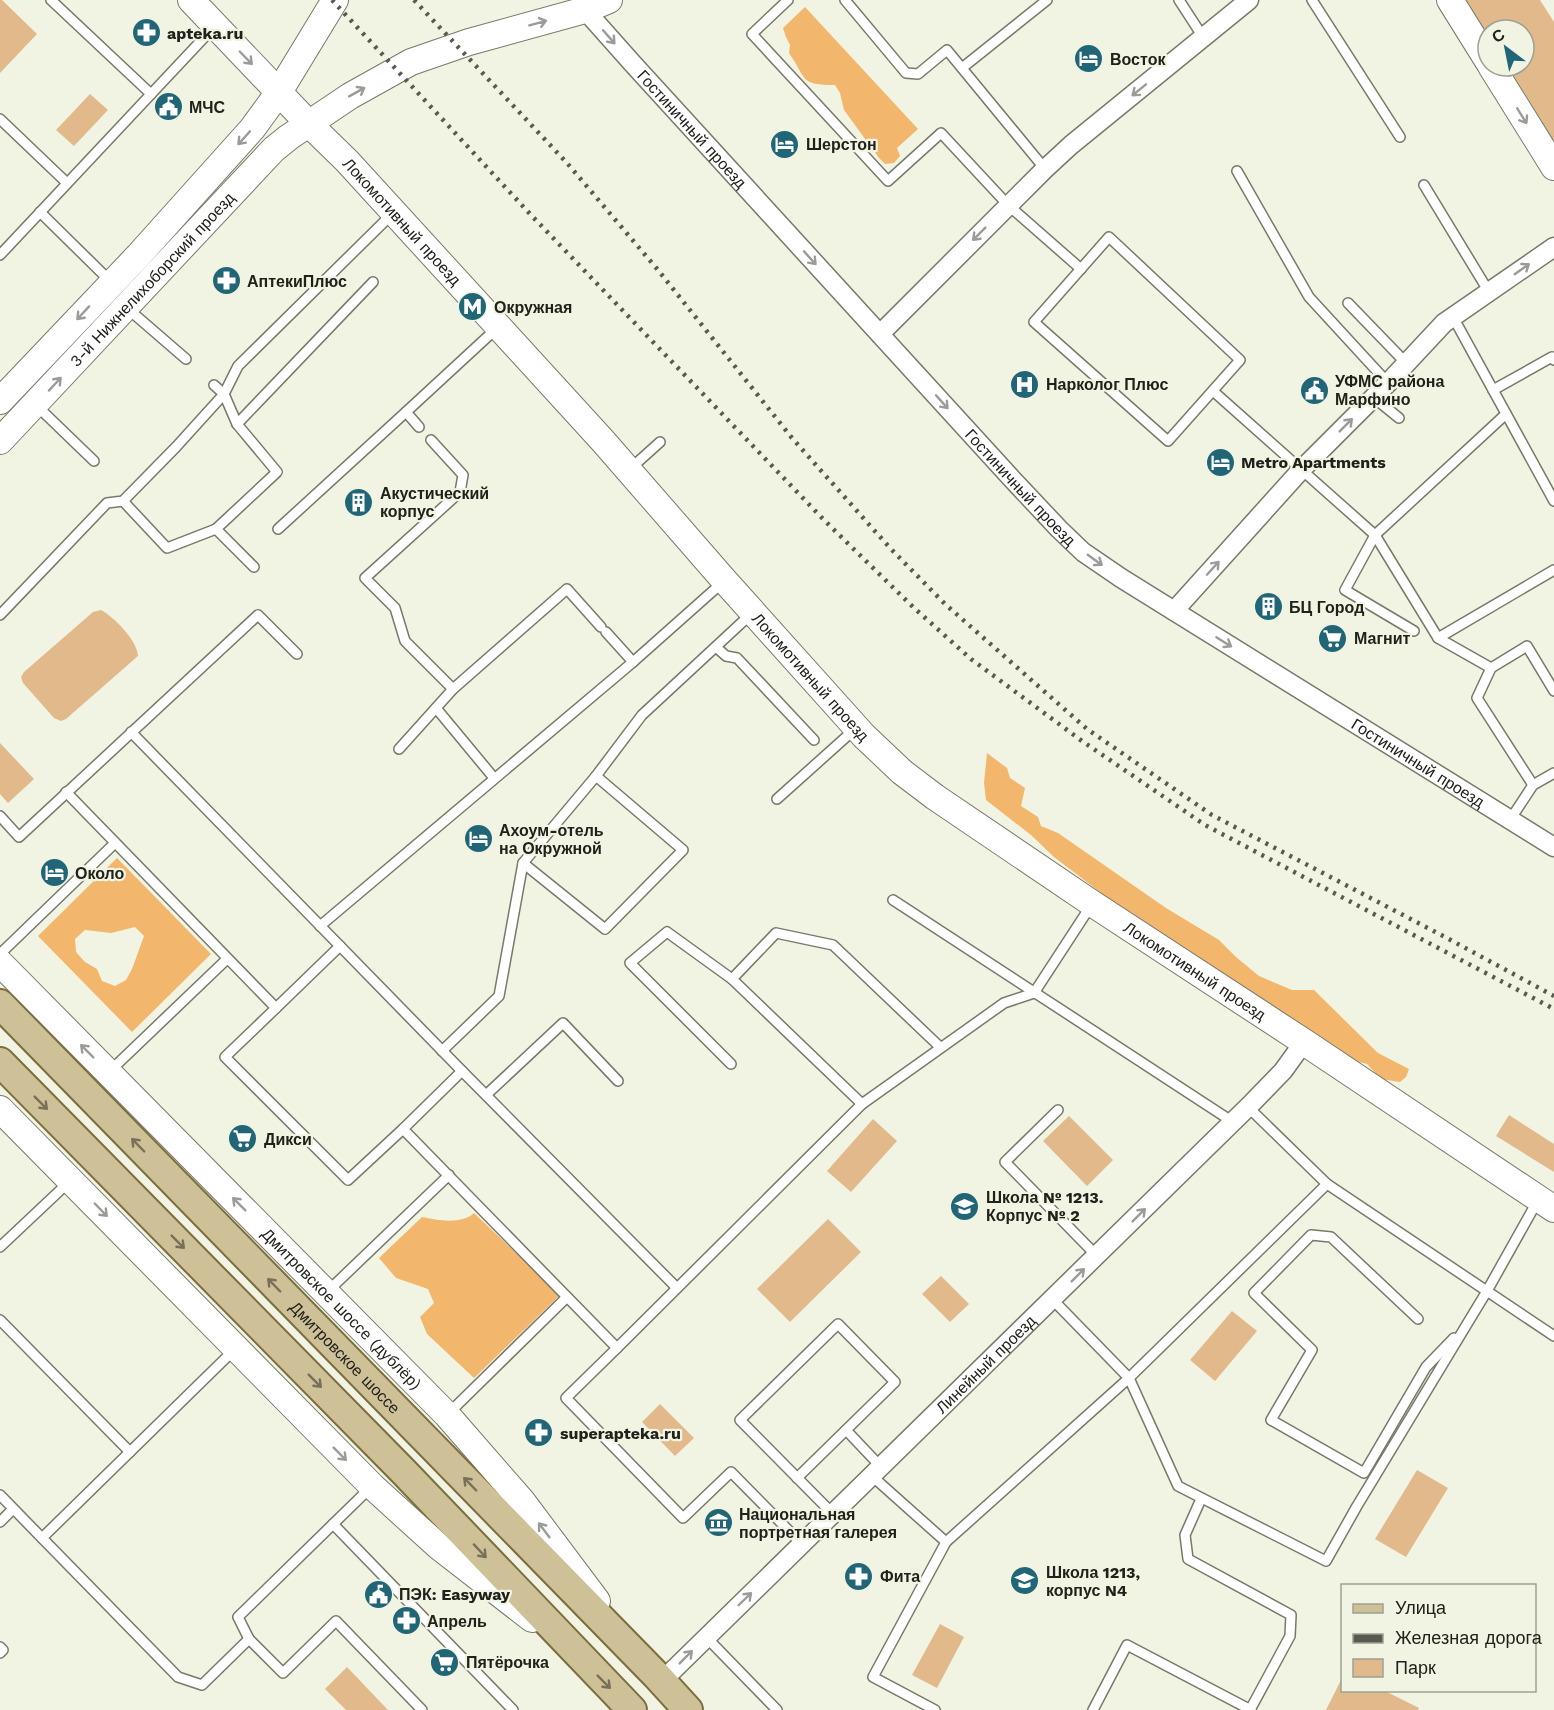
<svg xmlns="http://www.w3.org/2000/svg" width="1554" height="1710" viewBox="0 0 1554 1710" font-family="'Work Sans',sans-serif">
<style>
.green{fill:#e1b98a}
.forest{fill:#f2b66c;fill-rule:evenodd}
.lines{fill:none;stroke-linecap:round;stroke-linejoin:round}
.lane-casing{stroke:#78796a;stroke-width:12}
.street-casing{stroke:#78796a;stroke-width:21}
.secondary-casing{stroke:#78796a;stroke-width:28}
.primary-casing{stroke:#7c6d3f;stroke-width:32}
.lane{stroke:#fff;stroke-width:9}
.street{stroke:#fff;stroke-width:18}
.secondary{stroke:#fff;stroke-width:26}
.primary{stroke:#cec097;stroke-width:28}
.rail{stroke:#595950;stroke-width:4.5;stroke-dasharray:3 6;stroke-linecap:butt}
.oneway{stroke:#9b9b98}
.oneway2{stroke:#787059}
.labels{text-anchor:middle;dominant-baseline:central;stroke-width:4.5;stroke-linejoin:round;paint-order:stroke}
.poi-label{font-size:16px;font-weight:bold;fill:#21211b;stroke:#f2f4e3;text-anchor:start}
.street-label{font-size:16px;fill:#21211b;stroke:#f2f4e3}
</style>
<rect width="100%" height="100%" fill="#f2f4e3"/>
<g class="green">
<polygon points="0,0 2,0 37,34 0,73"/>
<polygon points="1464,0 1540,0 1554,22 1554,145 1505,66 1524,66 1524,30 1488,30 1488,38"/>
<polygon points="90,94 108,110 74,146 56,130"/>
<path d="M101,610C114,617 137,640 138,656L66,719L61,721L54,718L23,683L21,677L24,672L93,612Z"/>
<polygon points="0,743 34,779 8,803 0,794"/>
<polygon points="1509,1115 1554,1144 1554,1172 1496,1136"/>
<polygon points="1069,1116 1113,1160 1087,1186 1043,1141"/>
<polygon points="873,1119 897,1141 851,1192 827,1171"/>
<polygon points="828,1219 861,1252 790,1322 757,1289"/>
<polygon points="941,1276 969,1304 950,1322 922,1294"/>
<polygon points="1232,1311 1257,1331 1215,1381 1190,1360"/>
<polygon points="660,1404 694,1438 675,1456 642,1422"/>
<polygon points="1417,1470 1448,1488 1406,1557 1375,1539"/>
<polygon points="940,1624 964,1637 937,1688 912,1675"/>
<polygon points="347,1667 388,1710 346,1710 325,1689"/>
<polygon points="1342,1678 1342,1690 1385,1691 1419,1708 1418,1710 1326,1710"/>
</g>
<g class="forest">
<path d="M805,7L918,129L897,148L900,156L894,163L885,164L879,158L844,110L840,93L835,85C799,85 807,79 789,53L790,45L786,37L783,28Z"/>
<polygon points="987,753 1007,768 1010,778 1025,788 1021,806 1038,817 1041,826 1058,833 1166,908 1219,940 1236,957 1259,976 1292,990 1314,990 1378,1053 1409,1069 1406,1077 1400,1082 1381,1079 1367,1064 1348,1059 1321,1037 1125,911 1054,857 1031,835 986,800 984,783"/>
<path d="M117,858L211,954L132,1032L38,936ZM135,927L144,936L132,969L126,980L115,986L102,981L97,969L85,962L76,952L75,939L85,930L111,933Z"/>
<path d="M474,1213L560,1295L474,1378L427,1334L420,1317L434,1303L428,1289L396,1278L379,1258L422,1217C437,1220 461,1225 474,1213Z"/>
</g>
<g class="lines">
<defs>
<g id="lane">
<polyline points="51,0 151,94"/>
<polyline points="788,0 752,34 888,181 941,133 1008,205 1081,269"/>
<polyline points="845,0 906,73 918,74 947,50 1045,169"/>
<polyline points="1179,0 1203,37"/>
<polyline points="1312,0 1400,137"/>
<polyline points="962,68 1047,0"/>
<polyline points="0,119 67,183"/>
<polyline points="1237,171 1309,297 1388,383"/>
<polyline points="1424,185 1489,292"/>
<polyline points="40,212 111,282"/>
<polygon points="1109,237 1240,360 1168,441 1034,322"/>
<polyline points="0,255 214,27"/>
<polyline points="1348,303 1406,363"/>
<polyline points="127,308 186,359"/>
<polyline points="1453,317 1554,501"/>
<polyline points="214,385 224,394 237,424 277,472 216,529 254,567"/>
<polyline points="1493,390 1552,357 1554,360"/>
<polyline points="1213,391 1375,535 1438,638 1491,668"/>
<polyline points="1373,397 1399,418"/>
<polyline points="37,406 94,461"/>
<polyline points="237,424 373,282"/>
<polyline points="419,427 406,412 497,328"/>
<polyline points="431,440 463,475 460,492 365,578 395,608 405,641 453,689 567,589 601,627"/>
<polyline points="630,469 660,442"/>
<polyline points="123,501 167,548 216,529"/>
<polyline points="278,529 406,412"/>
<polyline points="0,615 107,503 123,501 176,447 224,394 238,366 393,213"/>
<polyline points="1414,631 1345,590 1375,535 1506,414"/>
<polyline points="606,632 633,662"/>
<polyline points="1438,638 1554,570"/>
<polyline points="716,647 726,656 737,658 814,740"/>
<polyline points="436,708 494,778"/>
<polyline points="131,732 462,1071 677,1288"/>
<polyline points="399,749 453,689"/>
<polyline points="1533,785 1477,698 1491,668 1527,646 1554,691"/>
<polyline points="66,792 276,1008 225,1057 348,1180 403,1129"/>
<polyline points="777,799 855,729"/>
<polyline points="0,816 19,837 258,615 297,654"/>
<polyline points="1510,820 1533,785 1554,773"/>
<polyline points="523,863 605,929 683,850 596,776"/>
<polyline points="893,900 1233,1122"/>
<polyline points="320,926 633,662 723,582"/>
<polyline points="0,954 115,843"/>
<polyline points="276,1008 340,946"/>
<polyline points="442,1051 499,996 523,863 596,776 642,715 751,614"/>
<polyline points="731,1064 630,963 667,932 732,979"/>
<polyline points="110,1071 227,959"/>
<polyline points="462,1071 403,1129 617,1348 566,1398 683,1518 731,1472 802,1544"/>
<polyline points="486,1095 563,1023 618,1081"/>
<polyline points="862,1104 732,979 776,933 833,945 940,1047"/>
<polyline points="1248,1107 1327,1184 1554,1336"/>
<polyline points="1058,1110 1005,1162 1097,1256"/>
<polyline points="0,1247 70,1181"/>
<polyline points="327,1292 449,1175"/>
<polyline points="1053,1300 1129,1378 1327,1184"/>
<polyline points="1418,1319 1331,1237 1311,1235 1254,1293 1312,1350 1271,1420 1364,1473 1426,1367 1454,1338"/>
<polyline points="0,1320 130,1452"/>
<polyline points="617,1348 862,1104 1004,1003 1034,993 1092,904"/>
<polyline points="234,1350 42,1538 178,1677 202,1685 249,1639 238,1617 371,1487"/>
<polyline points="449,1413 567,1297"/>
<polyline points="872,1476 946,1542 873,1677 935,1710"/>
<polyline points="797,1478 846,1430"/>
<polyline points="0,1495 42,1538"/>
<polyline points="1201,1499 1185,1535 1188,1559 1291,1615 1290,1636 1250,1710"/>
<polyline points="833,1514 740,1420 838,1324 895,1382 846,1430 881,1467"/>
<polyline points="0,1522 13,1509"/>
<polyline points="333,1524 513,1710"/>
<polyline points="946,1542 1129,1378 1178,1486 1326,1561 1357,1506 1487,1291 1538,1200"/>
<polyline points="706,1637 777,1710"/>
<polyline points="249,1639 283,1673 336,1621 422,1710"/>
<polyline points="0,1647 3,1650 0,1653"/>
<polyline points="1093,1710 1127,1645 1251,1710"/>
</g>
<g id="street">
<path id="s1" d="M585,10L633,64L1012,479L1059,529L1083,552L1121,578L1554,847"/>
<polyline points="880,334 1045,169 1071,145 1249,0"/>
<polyline points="1174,611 1301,470 1388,383 1444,323 1554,247"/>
<path id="s2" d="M662,1681L1248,1107L1283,1071L1304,1042"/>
</g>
<g id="secondary">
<path id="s3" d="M191,0L308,123L347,161L603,441L724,580L864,736L902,772L935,797L1093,904L1304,1042L1554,1209"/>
<polyline points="1450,0 1488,61"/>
<polyline points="1491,66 1554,167"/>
<polyline points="0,401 138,256 252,129 279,92 335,0"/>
<path id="s4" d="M0,441L274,149L289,137L350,96L411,62L469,42L585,10L609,0"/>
<path id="s5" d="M0,963L447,1415L522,1501L597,1601"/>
<polyline points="0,1109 372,1486 438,1546 532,1619"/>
</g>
<g id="primary">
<path id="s6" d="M0,1004L657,1676L688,1710"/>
<polyline points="0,1062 403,1471 632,1710"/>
</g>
</defs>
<use href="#lane" class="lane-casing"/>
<use href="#street" class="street-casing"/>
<use href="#secondary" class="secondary-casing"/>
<use href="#primary" class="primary-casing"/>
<use href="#lane" class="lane"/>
<use href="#street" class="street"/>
<use href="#secondary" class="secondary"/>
<use href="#primary" class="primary"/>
<g class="rail">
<polyline points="332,0 531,215 825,521 913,607 971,659 1082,741 1205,825 1554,1009"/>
<polyline points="414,0 567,163 658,270 792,438 890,548 945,604 1087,729 1212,815 1445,937 1554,996"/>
</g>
</g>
<defs><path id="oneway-shaft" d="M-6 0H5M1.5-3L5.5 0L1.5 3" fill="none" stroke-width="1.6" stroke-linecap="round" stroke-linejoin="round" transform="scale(1.5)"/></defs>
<g class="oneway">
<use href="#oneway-shaft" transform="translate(538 23) rotate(-15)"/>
<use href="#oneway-shaft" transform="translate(609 37) rotate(49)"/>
<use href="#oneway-shaft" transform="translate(246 58) rotate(46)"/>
<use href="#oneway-shaft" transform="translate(1139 90) rotate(141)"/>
<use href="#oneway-shaft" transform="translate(357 92) rotate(-29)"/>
<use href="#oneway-shaft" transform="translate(1522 116) rotate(58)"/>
<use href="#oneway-shaft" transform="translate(244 138) rotate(132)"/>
<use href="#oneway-shaft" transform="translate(979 234) rotate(135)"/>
<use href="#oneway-shaft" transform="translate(810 258) rotate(48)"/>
<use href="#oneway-shaft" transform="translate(1522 269) rotate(-35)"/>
<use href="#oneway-shaft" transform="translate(83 313) rotate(133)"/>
<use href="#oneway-shaft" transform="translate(55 384) rotate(-47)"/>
<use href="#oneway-shaft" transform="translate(942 402) rotate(48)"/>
<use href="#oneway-shaft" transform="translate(1346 425) rotate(-45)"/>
<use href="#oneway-shaft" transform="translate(1095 560) rotate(36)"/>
<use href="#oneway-shaft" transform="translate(1213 568) rotate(-48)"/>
<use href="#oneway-shaft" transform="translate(1224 642) rotate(32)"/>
<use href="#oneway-shaft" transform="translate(87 1051) rotate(-135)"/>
<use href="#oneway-shaft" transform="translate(239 1204) rotate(-135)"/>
<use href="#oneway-shaft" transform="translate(101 1210) rotate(46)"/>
<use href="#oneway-shaft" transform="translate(1139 1215) rotate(-45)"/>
<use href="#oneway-shaft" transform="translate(1078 1275) rotate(-45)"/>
<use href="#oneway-shaft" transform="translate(340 1454) rotate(45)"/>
<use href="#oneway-shaft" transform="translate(544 1530) rotate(-127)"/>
<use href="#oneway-shaft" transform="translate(745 1599) rotate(-44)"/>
<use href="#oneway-shaft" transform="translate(686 1657) rotate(-45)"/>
</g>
<g class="oneway2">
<use href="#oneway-shaft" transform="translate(41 1103) rotate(45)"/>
<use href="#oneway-shaft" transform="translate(138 1145) rotate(-134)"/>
<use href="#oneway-shaft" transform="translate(178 1242) rotate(45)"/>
<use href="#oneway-shaft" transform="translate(274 1285) rotate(-134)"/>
<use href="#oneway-shaft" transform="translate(315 1381) rotate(45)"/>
<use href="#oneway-shaft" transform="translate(470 1484) rotate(-134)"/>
<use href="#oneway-shaft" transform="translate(480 1551) rotate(47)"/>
<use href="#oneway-shaft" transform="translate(604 1682) rotate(45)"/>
</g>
<defs>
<symbol id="pharmacy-disc" viewBox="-11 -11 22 22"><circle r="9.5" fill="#206676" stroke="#f2f4e3"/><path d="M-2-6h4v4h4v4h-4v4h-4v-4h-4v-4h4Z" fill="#fff"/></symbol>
<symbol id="hotel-disc" viewBox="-11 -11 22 22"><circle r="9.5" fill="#206676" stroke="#f2f4e3"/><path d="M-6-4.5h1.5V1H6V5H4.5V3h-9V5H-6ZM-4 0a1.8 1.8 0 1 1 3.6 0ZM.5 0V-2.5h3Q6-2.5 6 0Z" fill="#fff"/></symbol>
<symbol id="civic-disc" viewBox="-11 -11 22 22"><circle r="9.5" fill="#206676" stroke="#f2f4e3"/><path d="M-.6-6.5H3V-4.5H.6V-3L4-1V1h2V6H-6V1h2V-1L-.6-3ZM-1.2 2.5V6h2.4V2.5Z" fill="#fff"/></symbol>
<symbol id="metro-disc" viewBox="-11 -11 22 22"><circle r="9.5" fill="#206676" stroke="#f2f4e3"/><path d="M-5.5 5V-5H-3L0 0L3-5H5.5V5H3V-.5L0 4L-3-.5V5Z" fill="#fff"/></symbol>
<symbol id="hospital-disc" viewBox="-11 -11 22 22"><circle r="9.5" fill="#206676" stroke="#f2f4e3"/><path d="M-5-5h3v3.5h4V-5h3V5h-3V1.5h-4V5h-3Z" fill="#fff"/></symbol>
<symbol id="building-disc" viewBox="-11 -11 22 22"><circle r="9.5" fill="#206676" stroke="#f2f4e3"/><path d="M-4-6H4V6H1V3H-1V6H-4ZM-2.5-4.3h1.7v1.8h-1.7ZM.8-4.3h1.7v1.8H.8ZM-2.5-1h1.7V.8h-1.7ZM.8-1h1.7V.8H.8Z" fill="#fff"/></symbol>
<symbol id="supermarket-disc" viewBox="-11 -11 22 22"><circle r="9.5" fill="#206676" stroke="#f2f4e3"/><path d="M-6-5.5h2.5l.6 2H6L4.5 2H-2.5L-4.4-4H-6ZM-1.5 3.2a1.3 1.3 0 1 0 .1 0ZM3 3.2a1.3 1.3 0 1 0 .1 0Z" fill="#fff"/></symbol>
<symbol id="school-disc" viewBox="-11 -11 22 22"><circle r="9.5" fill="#206676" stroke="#f2f4e3"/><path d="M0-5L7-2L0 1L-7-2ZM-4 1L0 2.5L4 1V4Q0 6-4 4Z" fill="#fff"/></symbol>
<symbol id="museum-disc" viewBox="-11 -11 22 22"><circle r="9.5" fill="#206676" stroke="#f2f4e3"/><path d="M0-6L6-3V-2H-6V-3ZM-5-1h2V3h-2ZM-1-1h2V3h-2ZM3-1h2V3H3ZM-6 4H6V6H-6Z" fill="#fff"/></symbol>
</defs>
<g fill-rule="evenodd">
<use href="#pharmacy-disc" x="130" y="16" width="33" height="33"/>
<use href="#hotel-disc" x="1072" y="42" width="33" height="33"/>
<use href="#civic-disc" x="152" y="90" width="33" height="33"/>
<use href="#hotel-disc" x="768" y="128" width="33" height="33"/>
<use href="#pharmacy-disc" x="210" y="264" width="33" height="33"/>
<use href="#metro-disc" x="456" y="290" width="33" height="33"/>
<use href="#hospital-disc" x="1008" y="368" width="33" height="33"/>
<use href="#civic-disc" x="1298" y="374" width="33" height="33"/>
<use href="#hotel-disc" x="1204" y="446" width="33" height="33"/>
<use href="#building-disc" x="342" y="486" width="33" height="33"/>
<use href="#building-disc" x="1252" y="590" width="33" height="33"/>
<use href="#supermarket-disc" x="1316" y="622" width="33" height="33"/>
<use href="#hotel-disc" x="462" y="822" width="33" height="33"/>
<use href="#hotel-disc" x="38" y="856" width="33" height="33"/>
<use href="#supermarket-disc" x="226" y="1122" width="33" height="33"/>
<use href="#school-disc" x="948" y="1190" width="33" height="33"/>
<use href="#pharmacy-disc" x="522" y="1416" width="33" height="33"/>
<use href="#museum-disc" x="702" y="1506" width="33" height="33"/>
<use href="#pharmacy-disc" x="842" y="1560" width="33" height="33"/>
<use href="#school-disc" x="1008" y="1564" width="33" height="33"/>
<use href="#civic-disc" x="362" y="1578" width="33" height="33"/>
<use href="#pharmacy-disc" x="390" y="1604" width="33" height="33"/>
<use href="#supermarket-disc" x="428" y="1646" width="33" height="33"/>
</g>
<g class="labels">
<g class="poi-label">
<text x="167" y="33">apteka.ru</text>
<text x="1110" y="59">Восток</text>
<text x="189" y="107">МЧС</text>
<text x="806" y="144">Шерстон</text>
<text x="247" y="281">АптекиПлюс</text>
<text x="494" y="307">Окружная</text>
<text x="1335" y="381">УФМС района<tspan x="1335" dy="18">Марфино</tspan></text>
<text x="1046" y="384">Нарколог Плюс</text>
<text x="1241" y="462">Metro Apartments</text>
<text x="380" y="493">Акустический<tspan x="380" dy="18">корпус</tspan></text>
<text x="1289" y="607">БЦ Город</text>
<text x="1354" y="638">Магнит</text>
<text x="499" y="830">Ахоум-отель<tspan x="499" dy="18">на Окружной</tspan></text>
<text x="75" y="873">Около</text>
<text x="264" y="1139">Дикси</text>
<text x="986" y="1197">Школа № 1213.<tspan x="986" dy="18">Корпус № 2</tspan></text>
<text x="560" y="1433">superapteka.ru</text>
<text x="739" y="1514">Национальная<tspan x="739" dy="18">портретная галерея</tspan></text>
<text x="1046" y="1572">Школа 1213,<tspan x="1046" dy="18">корпус N4</tspan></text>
<text x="880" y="1576">Фита</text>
<text x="399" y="1594">ПЭК: Easyway</text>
<text x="427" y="1621">Апрель</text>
<text x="466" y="1662">Пятёрочка</text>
</g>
<g class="street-label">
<text stroke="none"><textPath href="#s1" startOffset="160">Гостиничный проезд</textPath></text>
<text stroke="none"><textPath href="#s3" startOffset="306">Локомотивный проезд</textPath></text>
<text stroke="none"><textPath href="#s4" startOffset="222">3-й Нижнелихоборский проезд</textPath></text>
<text stroke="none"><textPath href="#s1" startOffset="646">Гостиничный проезд</textPath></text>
<text stroke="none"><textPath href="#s3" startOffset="918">Локомотивный проезд</textPath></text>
<text stroke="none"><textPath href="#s1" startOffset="1132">Гостиничный проезд</textPath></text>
<text stroke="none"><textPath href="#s3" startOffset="1404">Локомотивный проезд</textPath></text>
<text stroke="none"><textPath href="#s5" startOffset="486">Дмитровское шоссе (дублёр)</textPath></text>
<text stroke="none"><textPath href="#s6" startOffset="494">Дмитровское шоссе</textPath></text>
<text stroke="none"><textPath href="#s2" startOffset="453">Линейный проезд</textPath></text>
</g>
</g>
<rect x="1341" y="1584" width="195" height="108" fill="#f2f4e3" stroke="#9ea093" stroke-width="1.5"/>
<rect x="1353" y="1604" width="30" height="9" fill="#cec097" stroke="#9ea093" stroke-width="1.5"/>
<text x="1395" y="1614" font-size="18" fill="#21211b">Улица</text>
<rect x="1353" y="1634" width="30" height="9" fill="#595950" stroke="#9ea093" stroke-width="1.5"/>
<text x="1395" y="1644" font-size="18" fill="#21211b">Железная дорога</text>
<rect x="1353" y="1659" width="30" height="18" fill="#e1b98a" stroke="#9ea093" stroke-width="1.5"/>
<text x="1395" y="1674" font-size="18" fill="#21211b">Парк</text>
<g transform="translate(1506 48) rotate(328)"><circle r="28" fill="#f2f4e3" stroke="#9ea093" stroke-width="1.5"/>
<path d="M0-4.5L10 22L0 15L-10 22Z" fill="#206676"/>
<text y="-9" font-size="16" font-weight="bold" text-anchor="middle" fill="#21211b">С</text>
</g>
</svg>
